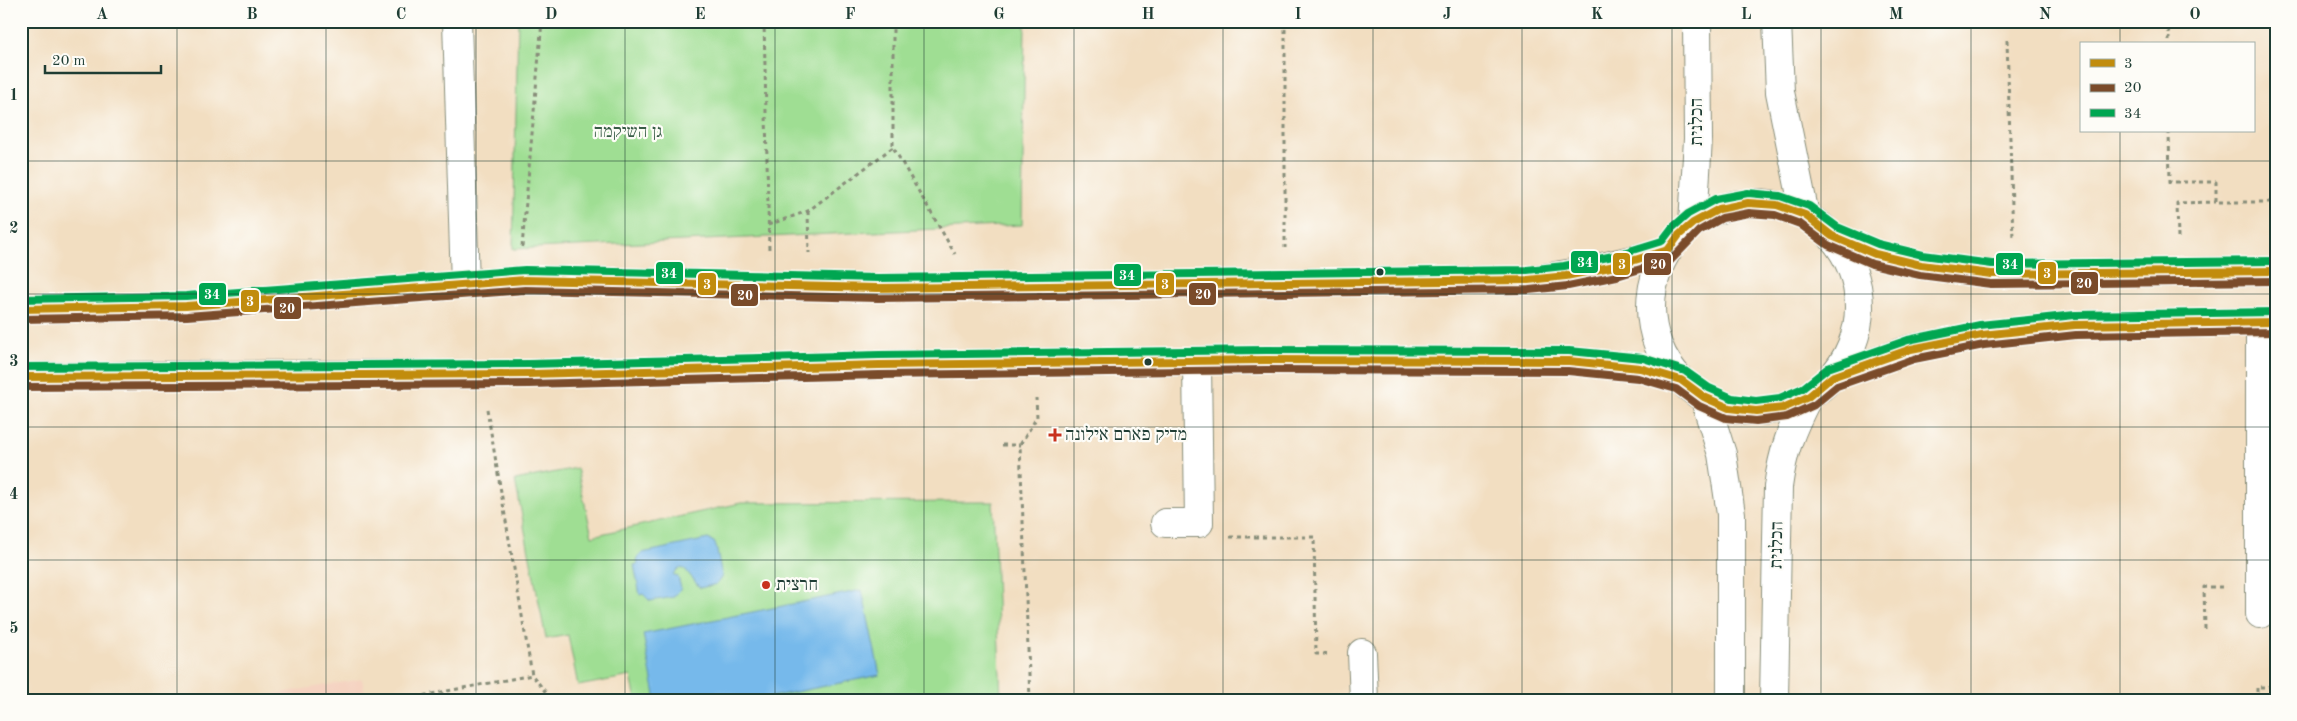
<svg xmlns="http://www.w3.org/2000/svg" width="2297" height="721" viewBox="0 0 2297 721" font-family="'Old Standard TT','Frank Ruhl Libre',serif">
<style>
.built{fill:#f5d3c1}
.green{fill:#9fde93;stroke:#5f8e64}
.water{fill:#76b9eb;stroke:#4a7b90}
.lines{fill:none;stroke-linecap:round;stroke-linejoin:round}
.minor-casing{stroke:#888e7a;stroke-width:30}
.path{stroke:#888e7a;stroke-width:3;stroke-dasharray:4 4;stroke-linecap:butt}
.minor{stroke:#fff;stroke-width:28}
.bus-1-casing{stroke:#fdfcf7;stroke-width:11}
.bus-2-casing{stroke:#fdfcf7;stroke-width:11}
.bus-3-casing{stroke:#fdfcf7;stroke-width:11}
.bus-1{stroke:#c18c0d;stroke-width:8}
.bus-2{stroke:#7a4b2a;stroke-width:8}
.bus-3{stroke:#00a651;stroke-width:8}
.grid{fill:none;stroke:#1f3d34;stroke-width:1;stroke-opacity:0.55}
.bus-dot{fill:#1f3d34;stroke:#fdfcf7;stroke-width:2}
.poi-dot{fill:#c8321e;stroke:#fdfcf7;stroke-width:2}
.labels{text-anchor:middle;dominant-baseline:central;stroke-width:4.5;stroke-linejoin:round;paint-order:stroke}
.street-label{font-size:18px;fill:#1f3d34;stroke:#fdfcf7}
.park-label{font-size:18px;fill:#395d47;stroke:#fdfcf7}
.poi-label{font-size:18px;fill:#1f3d34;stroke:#fdfcf7;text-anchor:start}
.line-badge{stroke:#fdfcf7;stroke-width:2}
.badge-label{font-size:14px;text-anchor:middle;font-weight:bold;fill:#fff}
.neatline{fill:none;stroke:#1f3d34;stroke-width:2}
.grid-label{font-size:16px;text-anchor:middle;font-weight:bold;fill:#1f3d34}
</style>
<rect width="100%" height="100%" fill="#fdfcf7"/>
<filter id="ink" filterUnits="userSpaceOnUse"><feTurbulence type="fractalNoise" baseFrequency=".02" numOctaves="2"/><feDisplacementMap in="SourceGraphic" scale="10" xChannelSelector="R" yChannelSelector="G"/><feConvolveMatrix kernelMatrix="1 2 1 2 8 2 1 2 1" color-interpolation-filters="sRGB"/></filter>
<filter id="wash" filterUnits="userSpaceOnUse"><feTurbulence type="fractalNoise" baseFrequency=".0096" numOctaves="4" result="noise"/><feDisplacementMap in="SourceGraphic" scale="20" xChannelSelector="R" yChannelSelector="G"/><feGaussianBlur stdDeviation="1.12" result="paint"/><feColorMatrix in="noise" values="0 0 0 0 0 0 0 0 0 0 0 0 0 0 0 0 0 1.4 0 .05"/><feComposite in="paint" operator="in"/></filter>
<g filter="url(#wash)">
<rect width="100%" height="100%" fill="#f2dec1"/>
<polygon class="built" points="362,679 366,700 241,700"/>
<g class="green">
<polygon points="518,21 1025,21 1022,225 513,249"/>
<polygon points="577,468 592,536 741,503 993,502 1001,700 636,700 631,676 578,686 568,635 546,639 515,480"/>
</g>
<g class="water">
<polygon points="708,539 714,542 716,546 722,576 717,584 700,588 685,569 679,568 673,574 678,577 681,588 674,597 650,601 643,594 640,595 634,565 638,564 637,559 642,553"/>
<polygon points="862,590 880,675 756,700 656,700 643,634"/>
</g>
</g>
<g filter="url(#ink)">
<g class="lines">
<defs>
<g id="minor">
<polyline points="457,21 465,285"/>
<polyline points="1777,21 1780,92 1805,215"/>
<circle cx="1755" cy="307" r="104"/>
<polyline points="1693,223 1698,139 1697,21"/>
<polyline points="1832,236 1875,254 1921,265 1991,274 2276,271"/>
<path d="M21,309L186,306L525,280L878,288L1528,280C1576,274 1621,264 1668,250"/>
<polyline points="21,377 189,375 529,374 879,365 1266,360 1569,361 1640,368 1681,380"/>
<polyline points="1832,377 1911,349 1982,335 2075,325 2276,322"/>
<polyline points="1704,397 1722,454 1731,514 1731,700"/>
<polyline points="1165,523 1199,523 1197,361"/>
<polyline points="2260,614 2260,322"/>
<polyline points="1362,653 1364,700"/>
<path d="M1774,700L1778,487C1783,450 1791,430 1808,397"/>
</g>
</defs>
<use href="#minor" class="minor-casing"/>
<g class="path">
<polyline points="764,21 769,251"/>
<polyline points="893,21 893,147 955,254"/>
<polyline points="1285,21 1285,248"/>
<polyline points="2169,21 2169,44"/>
<polyline points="1810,22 1852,21"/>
<polyline points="2007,40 2013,239"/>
<polyline points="2169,131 2170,182 2216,182 2216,202 2276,202"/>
<polyline points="808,211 809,253"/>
<polyline points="768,225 808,211 893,147"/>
<polyline points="2178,238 2177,203 2216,202"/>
<polyline points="522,247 542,21"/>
<polyline points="487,409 532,675 552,700"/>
<polyline points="1002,445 1020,445"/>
<polyline points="1230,537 1314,537 1316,654 1329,654"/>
<polyline points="2205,629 2204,587 2226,587"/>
<polyline points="400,700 532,675"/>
<polyline points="1030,700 1020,445 1037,417 1036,398"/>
<polyline points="2257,700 2257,687 2276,687"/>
</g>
<use href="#minor" class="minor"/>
<defs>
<g id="bus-1">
<polyline points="21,309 186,306 525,280 878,288 1528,280 1566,276 1615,266 1668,250 1679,235 1693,223 1719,209 1748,203 1777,205 1805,215 1832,236 1875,254 1921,265 1991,274 2276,271"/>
<polyline points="21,377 529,374 879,365 1266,360 1569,361 1640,368 1681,380 1704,397 1729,408 1756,411 1783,408 1808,397 1832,377 1911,349 1982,335 2075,325 2276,322"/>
</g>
<g id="bus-2">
<polyline points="21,319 187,316 525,290 878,298 1529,290 1568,286 1617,276 1671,260 1699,231 1722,218 1749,213 1775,215 1800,224 1828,245 1872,264 1920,275 1991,284 2276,281"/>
<polyline points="21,387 529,384 879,375 1266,370 1568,371 1638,378 1676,389 1699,406 1726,418 1756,421 1787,417 1814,405 1837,386 1914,359 1984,345 2076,335 2276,332"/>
</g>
<g id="bus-3">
<polyline points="21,299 186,296 525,270 878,278 1527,270 1564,266 1613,256 1662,241 1672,228 1688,214 1716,199 1748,193 1780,196 1809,206 1837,227 1878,244 1923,255 1992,264 2276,261"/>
<polyline points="21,367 529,364 879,355 1266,350 1569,351 1643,358 1685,371 1709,388 1732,398 1756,401 1780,398 1803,388 1828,368 1908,340 1980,325 2075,315 2276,312"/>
</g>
</defs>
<use href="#bus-1" class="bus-1-casing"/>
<use href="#bus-2" class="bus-2-casing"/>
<use href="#bus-3" class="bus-3-casing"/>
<use href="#bus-1" class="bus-1"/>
<use href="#bus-2" class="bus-2"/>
<use href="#bus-3" class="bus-3"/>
</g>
</g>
<path class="grid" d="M177,21V700M326,21V700M476,21V700M625,21V700M775,21V700M924,21V700M1074,21V700M1223,21V700M1373,21V700M1522,21V700M1672,21V700M1821,21V700M1971,21V700M2120,21V44M2120,131V700M21,161H2276M21,294H2276M21,427H2276M21,560H2276"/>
<g class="bus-dot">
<circle cx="1380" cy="272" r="4.5"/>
<circle cx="1148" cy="362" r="4.5"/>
</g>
<g class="poi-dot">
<path d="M1052.5 427.5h5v5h5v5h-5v5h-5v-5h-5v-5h5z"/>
<circle cx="766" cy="585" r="5"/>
</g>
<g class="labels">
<g class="street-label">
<text transform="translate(1697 122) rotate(-90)">הכלנית</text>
<text transform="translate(1777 545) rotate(-89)">הכלנית</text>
</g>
<g class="park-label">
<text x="628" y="132">גן השיקמה</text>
</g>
<g class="poi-label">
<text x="1065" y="435">מדיק פארם אילונה</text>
<text x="776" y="585">חרצית</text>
</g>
</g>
<g class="line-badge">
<rect x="1570" y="250" width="29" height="24" rx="5" fill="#00a651"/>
<rect x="1995" y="252" width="29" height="24" rx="5" fill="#00a651"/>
<rect x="1643" y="252" width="29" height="24" rx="5" fill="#7a4b2a"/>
<rect x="1612" y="252" width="19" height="24" rx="5" fill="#c18c0d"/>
<rect x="655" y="261" width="29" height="24" rx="5" fill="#00a651"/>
<rect x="2037" y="261" width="20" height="24" rx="5" fill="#c18c0d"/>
<rect x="1113" y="263" width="29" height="24" rx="5" fill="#00a651"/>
<rect x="2070" y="271" width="29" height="24" rx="5" fill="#7a4b2a"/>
<rect x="697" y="272" width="20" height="24" rx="5" fill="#c18c0d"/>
<rect x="1155" y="272" width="20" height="24" rx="5" fill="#c18c0d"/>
<rect x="198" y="282" width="29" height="24" rx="5" fill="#00a651"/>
<rect x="1188" y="282" width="29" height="24" rx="5" fill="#7a4b2a"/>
<rect x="730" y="283" width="29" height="24" rx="5" fill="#7a4b2a"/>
<rect x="240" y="289" width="20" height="24" rx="5" fill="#c18c0d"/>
<rect x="273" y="296" width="29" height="24" rx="5" fill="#7a4b2a"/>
</g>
<g class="badge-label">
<text x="1585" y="267">34</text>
<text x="2010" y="269">34</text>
<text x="1658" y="269">20</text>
<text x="1622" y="269">3</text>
<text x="669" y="278">34</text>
<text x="2047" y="278">3</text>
<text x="1127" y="280">34</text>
<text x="2084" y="288">20</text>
<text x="707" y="289">3</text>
<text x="1165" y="289">3</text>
<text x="212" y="299">34</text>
<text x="1203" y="299">20</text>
<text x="745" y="300">20</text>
<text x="250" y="306">3</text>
<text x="287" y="313">20</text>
</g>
<rect width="2297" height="721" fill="none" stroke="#fdfcf7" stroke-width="55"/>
<rect x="2080" y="42" width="175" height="90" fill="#fdfcf7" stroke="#a4b0a9"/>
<rect x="2090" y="59" width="25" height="8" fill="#c18c0d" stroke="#a4b0a9"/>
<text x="2124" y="68" font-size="15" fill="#1f3d34">3</text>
<rect x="2090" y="84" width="25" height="8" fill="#7a4b2a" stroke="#a4b0a9"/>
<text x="2124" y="92" font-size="15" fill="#1f3d34">20</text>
<rect x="2090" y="109" width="25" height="8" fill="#00a651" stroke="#a4b0a9"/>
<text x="2124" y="118" font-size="15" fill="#1f3d34">34</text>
<path d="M45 65v8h116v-8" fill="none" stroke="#1f3d34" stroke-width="2.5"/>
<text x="52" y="65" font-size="15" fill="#1f3d34" stroke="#fdfcf7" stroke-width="4" paint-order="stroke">20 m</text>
<rect x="28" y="28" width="2242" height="666" class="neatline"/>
<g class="grid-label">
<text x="102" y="19">A</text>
<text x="252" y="19">B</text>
<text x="401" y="19">C</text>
<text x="551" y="19">D</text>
<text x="700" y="19">E</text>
<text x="850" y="19">F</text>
<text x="999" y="19">G</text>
<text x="1148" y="19">H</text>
<text x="1298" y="19">I</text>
<text x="1447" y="19">J</text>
<text x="1597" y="19">K</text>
<text x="1746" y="19">L</text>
<text x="1896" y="19">M</text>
<text x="2045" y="19">N</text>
<text x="2195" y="19">O</text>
<text x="14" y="100">1</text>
<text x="14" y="233">2</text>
<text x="14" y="366">3</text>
<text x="14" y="499">4</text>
<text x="14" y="633">5</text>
</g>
</svg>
